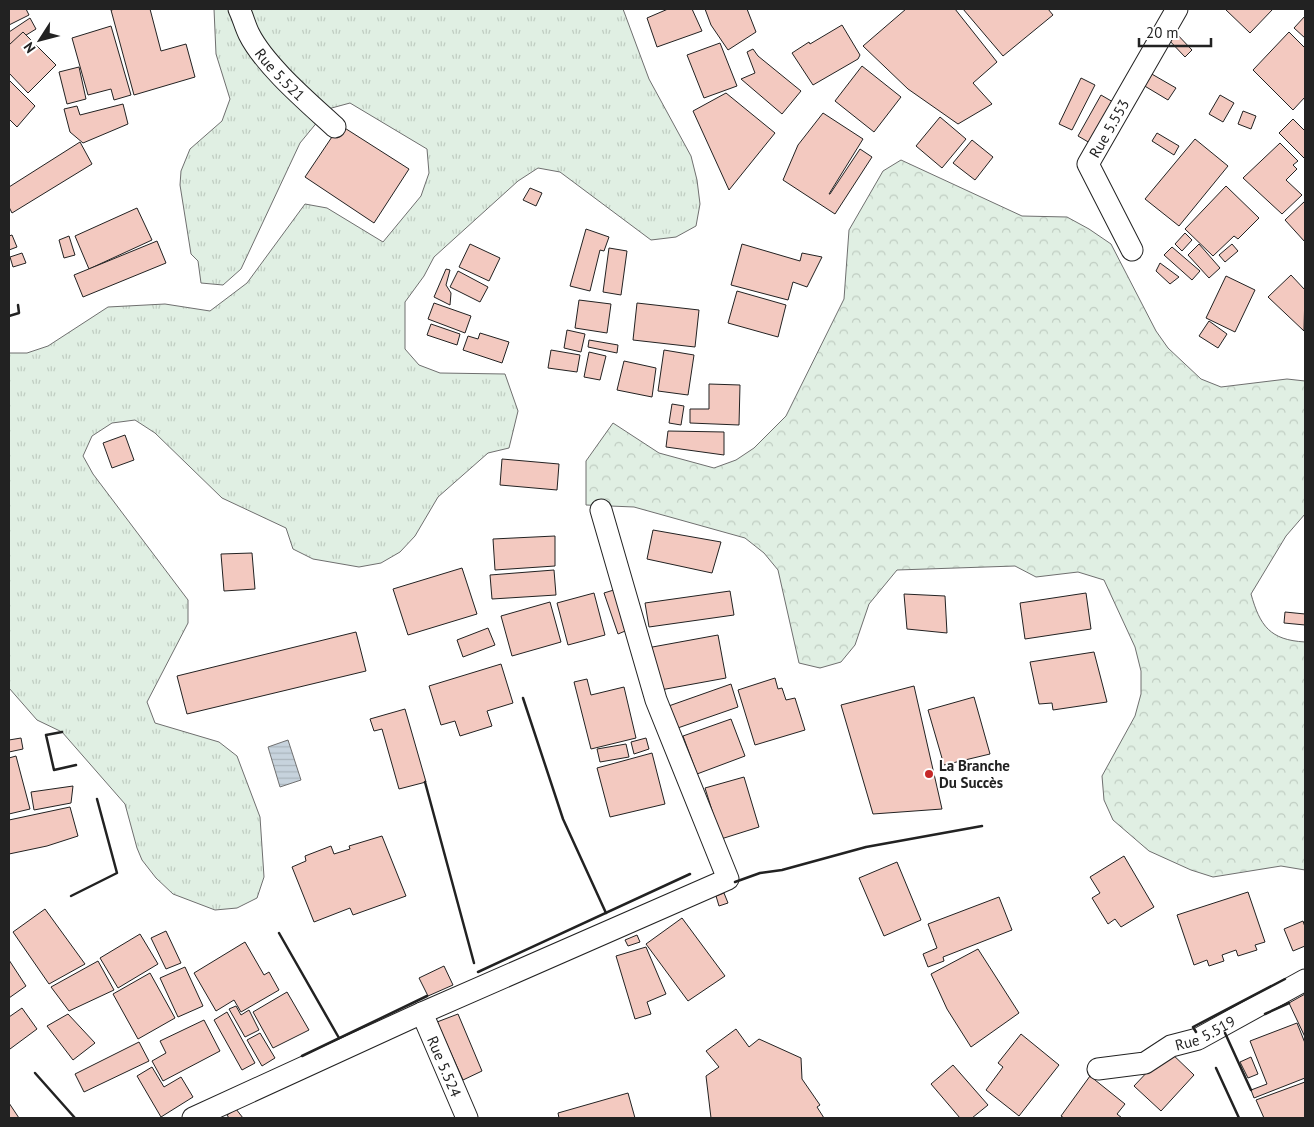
<svg xmlns="http://www.w3.org/2000/svg" width="1314" height="1127" viewBox="0 0 1314 1127" font-family="'PT Sans',sans-serif">
<style>
.grass{fill:url(#grass-tufts);stroke:#6f6f6f}
.forest{fill:url(#forest-crowns);stroke:#6f6f6f}
.water{fill:url(#water-rules);stroke:#6f6f6f}
.building{fill:#f3c9c0;stroke:#222}
.lines{fill:none;stroke-linecap:round;stroke-linejoin:round}
.minor-casing{stroke:#222;stroke-width:23}
.minor{stroke:#fff;stroke-width:21}
.wall{stroke:#222;stroke-width:2.5}
.poi-dot{fill:#c62828;stroke:#fff;stroke-width:2}
.labels{text-anchor:middle;dominant-baseline:central;stroke-width:4;stroke-linejoin:round;paint-order:stroke}
.street-label{font-size:15px;fill:#222;stroke:#fff}
.poi-label{font-size:15px;font-weight:bold;fill:#222;stroke:#fff;text-anchor:start}
</style>
<defs>
<pattern id="grass-tufts" width="24" height="20" patternUnits="userSpaceOnUse" patternTransform="scale(1.25)"><rect width="24" height="20" fill="#e0efe3"/><path d="M3 7l-1-3M5 7V3M7 7l1-3M15 17l-1-3M17 17v-4M19 17l1-3" fill="none" stroke="#c0cdc2"/></pattern>
<pattern id="forest-crowns" width="20" height="18" patternUnits="userSpaceOnUse" patternTransform="scale(1.25)"><rect width="20" height="18" fill="#e0efe3"/><path d="M2 6a3 3 0 1 1 6 0M12 15a3 3 0 1 1 6 0" fill="none" stroke="#c0cdc2"/></pattern>
<pattern id="water-rules" width="6" height="5" patternUnits="userSpaceOnUse" patternTransform="scale(1.25)"><rect width="6" height="5" fill="#c7d3dd"/><path d="M0 2.5h6" fill="none" stroke="#abb5bd"/></pattern>
</defs>
<rect width="100%" height="100%" fill="#fff"/>
<polygon class="grass" points="214,9 623,9 649,79 691,156 697,180 700,204 696,226 676,237 651,240 560,172 538,168 518,181 434,257 424,276 405,302 405,349 419,365 440,373 505,374 518,411 509,448 488,453 438,497 415,536 400,552 381,563 359,567 313,559 293,549 286,528 222,498 155,433 135,420 112,423 92,436 83,456 93,474 188,600 188,623 147,702 155,723 219,742 237,756 260,817 264,877 257,898 237,908 215,910 173,894 156,878 142,860 137,848 125,804 62,732 37,720 9,688 9,353 27,353 48,346 108,307 165,304 210,311 247,283 305,204 327,208 383,242 421,196 429,173 427,149 350,103 328,109 300,143 241,269 223,285 201,283 198,261 191,254 180,185 181,171 190,149 222,121 230,99 216,54"/>
<path class="forest" d="M901,160L1022,216L1067,217L1089,229L1111,244L1156,331L1168,348L1201,379L1221,387L1287,379L1305,381V514L1286,536L1251,594C1260,626 1270,640 1305,642V870L1281,866L1213,877L1191,870L1149,851L1113,820L1104,800L1102,776L1135,716L1141,694V671L1135,647L1104,580L1078,572L1036,577L1015,566L897,570L869,604L855,645L841,662L820,668L799,663L778,570L764,553L745,538L634,507L586,505V461L613,423L659,453L714,468L736,460L754,448L786,416L844,299L849,230L883,171Z"/>
<polygon class="water" points="288,740 301,780 280,787 268,747"/>
<g class="building">
<polygon points="9,9 26,9 29,15 9,25"/>
<polygon points="116,9 150,9 161,51 186,44 195,77 134,95 111,10"/>
<polygon points="668,9 692,9 702,31 657,47 647,18"/>
<polygon points="705,9 747,9 756,32 728,50 711,25"/>
<polygon points="906,9 955,9 997,62 973,83 992,104 958,124 908,89 863,46"/>
<polygon points="963,9 1048,9 1053,15 1003,56"/>
<polygon points="1225,9 1273,9 1250,33"/>
<polygon points="1305,16 1305,38 1294,28"/>
<polygon points="30,18 36,29 10,45 9,43 9,32"/>
<polygon points="842,25 860,55 858,59 813,85 792,53 809,42 810,44"/>
<polygon points="111,26 131,95 114,100 111,89 88,95 72,38"/>
<polygon points="1174,31 1192,50 1185,57 1167,38"/>
<polygon points="23,32 56,65 28,93 9,73 9,45"/>
<polygon points="1289,32 1305,48 1305,97 1293,110 1253,70"/>
<polygon points="720,43 737,86 704,98 687,55"/>
<polygon points="753,49 758,56 801,91 782,114 741,79 755,73 747,52"/>
<polygon points="862,66 901,97 874,132 835,101"/>
<polygon points="79,67 86,99 67,104 59,72"/>
<polygon points="1150,73 1176,88 1168,100 1143,85"/>
<polygon points="1081,78 1095,85 1072,130 1059,124"/>
<polygon points="9,80 35,106 17,127 9,119"/>
<polygon points="726,93 775,133 729,190 693,111"/>
<polygon points="1101,95 1113,102 1090,143 1078,136"/>
<polygon points="1220,95 1234,103 1223,122 1209,114"/>
<polygon points="123,104 128,124 83,143 70,132 64,109 77,106 80,115"/>
<polygon points="1243,111 1256,116 1251,129 1238,124"/>
<polygon points="823,113 863,139 829,194 830,194 860,149 872,157 835,214 783,180 798,145"/>
<polygon points="940,117 966,139 942,168 916,146"/>
<polygon points="1293,119 1305,131 1305,159 1279,133"/>
<polygon points="340,125 409,169 374,223 305,177"/>
<polygon points="1157,133 1179,146 1174,155 1152,141"/>
<polygon points="1195,139 1228,166 1179,226 1145,199"/>
<polygon points="972,140 993,157 975,180 953,163"/>
<polygon points="80,142 92,164 12,213 9,207 9,187"/>
<polygon points="1280,143 1298,161 1293,165 1297,169 1286,180 1302,195 1282,214 1243,178"/>
<polygon points="1226,186 1259,218 1238,239 1234,236 1213,256 1185,229"/>
<polygon points="530,188 542,193 536,206 523,200"/>
<polygon points="1305,201 1305,242 1285,220"/>
<polygon points="137,208 152,240 89,269 75,236"/>
<polygon points="586,229 609,237 604,251 600,250 590,291 570,286"/>
<polygon points="1185,233 1192,240 1182,251 1175,244"/>
<polygon points="12,235 17,247 9,250 9,236"/>
<polygon points="69,236 75,255 64,258 59,240"/>
<polygon points="157,241 166,263 83,297 74,275"/>
<polygon points="470,244 500,258 489,281 459,267"/>
<polygon points="742,244 800,261 802,253 822,257 807,287 793,282 788,300 731,285"/>
<polygon points="1199,244 1220,268 1209,278 1188,255"/>
<polygon points="1232,244 1238,251 1225,262 1219,255"/>
<polygon points="1172,247 1200,271 1192,280 1164,255"/>
<polygon points="609,248 627,251 621,295 603,292"/>
<polygon points="22,253 26,263 13,267 10,257"/>
<polygon points="1160,263 1179,277 1170,284 1156,271"/>
<polygon points="446,269 450,270 446,285 451,293 450,305 434,297"/>
<polygon points="458,271 488,287 480,302 450,287"/>
<polygon points="1291,275 1305,290 1304,331 1268,297"/>
<polygon points="1226,276 1255,290 1235,332 1206,318"/>
<polygon points="737,291 786,305 778,337 728,323"/>
<polygon points="579,300 611,304 607,333 575,328"/>
<polygon points="434,303 471,316 465,333 428,319"/>
<polygon points="637,303 699,310 695,347 633,340"/>
<polygon points="1209,321 1227,334 1218,348 1199,336"/>
<polygon points="431,324 460,334 457,345 427,335"/>
<polygon points="567,330 585,334 581,352 564,348"/>
<polygon points="480,333 509,342 502,363 463,350 468,336 478,339"/>
<polygon points="589,340 618,345 617,353 588,347"/>
<polygon points="551,350 580,355 577,372 548,368"/>
<polygon points="664,350 694,355 688,395 658,391"/>
<polygon points="589,352 606,356 600,380 584,377"/>
<polygon points="624,361 656,368 652,397 617,390"/>
<polygon points="709,384 740,385 739,425 690,423 690,409 709,409"/>
<polygon points="672,404 684,406 681,425 669,423"/>
<polygon points="668,431 724,432 724,455 666,447"/>
<polygon points="125,435 134,460 112,468 103,443"/>
<polygon points="502,459 559,464 557,490 500,485"/>
<polygon points="653,530 721,542 712,573 647,559"/>
<polygon points="555,536 555,566 495,570 493,539"/>
<polygon points="252,553 255,589 224,591 221,554"/>
<polygon points="462,568 477,614 408,635 393,589"/>
<polygon points="554,570 556,595 492,599 490,575"/>
<polygon points="617,589 630,629 618,634 604,593"/>
<polygon points="730,591 734,615 649,627 645,603"/>
<polygon points="594,593 605,635 568,645 557,603"/>
<polygon points="1086,593 1091,629 1025,639 1020,603"/>
<polygon points="904,594 945,596 947,633 907,629"/>
<polygon points="550,602 561,642 512,656 501,616"/>
<polygon points="1285,612 1305,614 1305,625 1284,623"/>
<polygon points="488,628 495,645 463,657 457,640"/>
<polygon points="356,632 366,671 187,714 177,676"/>
<polygon points="718,635 726,678 655,691 647,648"/>
<polygon points="1094,652 1107,702 1053,710 1052,703 1039,704 1030,662"/>
<polygon points="501,664 513,703 487,711 492,726 460,736 455,721 441,725 429,686"/>
<polygon points="775,678 778,689 782,688 786,700 795,698 805,730 755,745 738,690"/>
<polygon points="587,679 591,695 624,687 636,738 591,749 574,682"/>
<polygon points="731,684 738,707 672,730 663,708"/>
<polygon points="914,686 942,809 873,814 841,705"/>
<polygon points="974,697 990,754 944,765 928,710"/>
<polygon points="405,709 426,782 399,789 382,729 374,731 370,719"/>
<polygon points="731,719 745,756 697,774 683,736"/>
<polygon points="21,738 23,749 9,752 9,740"/>
<polygon points="646,738 649,749 634,754 631,742"/>
<polygon points="626,744 629,757 600,762 597,749"/>
<polygon points="652,753 665,804 610,817 597,768"/>
<polygon points="16,756 30,809 9,814 9,758"/>
<polygon points="744,777 759,827 721,839 705,788"/>
<polygon points="73,786 71,803 34,810 31,792"/>
<polygon points="70,807 78,836 47,846 9,854 9,820"/>
<polygon points="382,836 406,896 353,915 350,908 314,922 292,867 306,861 305,856 331,846 334,854 350,849 349,846"/>
<polygon points="1124,856 1154,907 1121,927 1115,919 1108,924 1092,898 1100,893 1090,877"/>
<polygon points="897,862 921,920 884,936 859,878"/>
<polygon points="1248,892 1265,942 1255,945 1257,950 1238,956 1236,950 1222,955 1224,961 1209,966 1207,960 1194,965 1177,915"/>
<polygon points="724,893 728,903 719,906 716,896"/>
<polygon points="999,897 1012,930 943,957 944,961 928,967 923,954 937,948 928,924"/>
<polygon points="45,909 85,964 49,984 13,932"/>
<polygon points="682,918 725,976 688,1001 646,944"/>
<polygon points="1303,921 1305,927 1305,946 1293,951 1284,929"/>
<polygon points="166,931 181,963 166,969 151,938"/>
<polygon points="140,934 158,964 118,988 100,958"/>
<polygon points="637,935 640,942 628,946 625,940"/>
<polygon points="245,942 264,975 269,972 279,990 241,1012 234,1000 216,1011 194,973"/>
<polygon points="646,947 666,994 647,1002 651,1014 635,1019 616,956"/>
<polygon points="978,949 1019,1013 971,1047 947,1009 931,974"/>
<polygon points="9,960 26,986 9,998"/>
<polygon points="98,961 114,990 69,1011 51,987"/>
<polygon points="444,966 453,985 428,996 419,978"/>
<polygon points="185,967 203,1006 178,1017 160,978"/>
<polygon points="150,973 175,1018 138,1039 113,994"/>
<polygon points="287,992 309,1030 273,1048 253,1012"/>
<polygon points="1305,994 1305,1037 1289,1003"/>
<polygon points="236,1006 241,1015 249,1010 259,1030 245,1037 229,1009"/>
<polygon points="22,1008 37,1029 10,1049 9,1048 9,1017"/>
<polygon points="227,1012 255,1063 242,1070 214,1020"/>
<polygon points="68,1014 95,1043 73,1060 47,1026"/>
<polygon points="458,1014 482,1071 463,1080 437,1022"/>
<polygon points="204,1020 220,1051 163,1081 152,1061 166,1053 160,1041"/>
<polygon points="1297,1023 1305,1043 1305,1078 1254,1098 1251,1090 1267,1084 1250,1041"/>
<polygon points="736,1029 749,1047 759,1039 801,1058 802,1079 820,1105 817,1107 824,1118 711,1118 706,1076 719,1067 706,1051"/>
<polygon points="260,1033 275,1058 262,1066 247,1040"/>
<polygon points="1021,1034 1059,1065 1019,1116 986,1090 1003,1067 998,1063"/>
<polygon points="139,1042 149,1061 84,1092 75,1074"/>
<polygon points="1168,1050 1194,1075 1161,1111 1134,1086"/>
<polygon points="1251,1057 1258,1074 1248,1078 1240,1062"/>
<polygon points="953,1065 988,1105 972,1118 960,1118 931,1084"/>
<polygon points="152,1067 164,1087 181,1077 193,1097 161,1117 137,1076"/>
<polygon points="1090,1076 1125,1104 1117,1114 1122,1118 1064,1118 1061,1116"/>
<polygon points="1305,1082 1305,1118 1264,1118 1256,1100"/>
<polygon points="628,1093 635,1118 559,1118 558,1113"/>
<polygon points="9,1103 19,1118 9,1118"/>
<polygon points="236,1109 243,1118 229,1118 227,1115"/>
</g>
<g class="lines">
<defs>
<g id="minor">
<path id="s1" d="M239,9C243,17 245,26 249,34C265,66 309,103 335,127"/>
<path id="s2" d="M1132,250L1088,164L1177,9"/>
<path id="s3" d="M422,1013L467,1118"/>
<path id="s4" d="M1098,1069L1145,1063L1171,1046L1198,1039L1305,980"/>
<polyline points="193,1118 422,1013 728,879 656,700 601,510"/>
</g>
</defs>
<use href="#minor" class="minor-casing"/>
<use href="#minor" class="minor"/>
<g class="wall">
<polyline points="9,316 19,313 18,305"/>
<polyline points="523,698 563,819 606,913"/>
<polyline points="62,732 46,735 54,770 76,765"/>
<polyline points="425,782 474,963"/>
<polyline points="735,882 760,873 782,870 866,847 982,826"/>
<polyline points="71,896 117,873 97,799"/>
<polyline points="279,933 339,1038"/>
<polyline points="478,972 690,874"/>
<polyline points="1265,1014 1289,1003"/>
<polyline points="1196,1032 1193,1027 1285,979"/>
<polyline points="1225,1033 1251,1090"/>
<polyline points="302,1056 427,996"/>
<polyline points="1216,1068 1239,1118"/>
<polyline points="35,1073 75,1118"/>
</g>
</g>
<circle class="poi-dot" cx="929" cy="774" r="5"/>
<g class="labels">
<g class="street-label">
<text stroke="none"><textPath href="#s1" startOffset="78">Rue 5.521</textPath></text>
<text stroke="none"><textPath href="#s2" startOffset="138">Rue 5.553</textPath></text>
<text stroke="none"><textPath href="#s4" startOffset="115">Rue 5.519</textPath></text>
<text stroke="none"><textPath href="#s3" startOffset="58">Rue 5.524</textPath></text>
</g>
<g class="poi-label">
<text x="939" y="765">La Branche<tspan x="939" dy="17">Du Succès</tspan></text>
</g>
</g>
<rect width="1314" height="1127" fill="none" stroke="#222222" stroke-width="20"/>
<g transform="translate(40 40) rotate(234)" stroke="#ffffff" stroke-width="4" paint-order="stroke">
<path d="M0-4L9 19L0 12L-9 19Z" fill="#222222"/>
<text y="-8" font-size="14" font-weight="bold" text-anchor="middle" fill="#222222">N</text>
</g>
<path d="M1139 38v8h72v-8" fill="none" stroke="#222222" stroke-width="2.5"/>
<text x="1146" y="38" font-size="15" fill="#222222" stroke="#ffffff" stroke-width="4" paint-order="stroke">20 m</text>
</svg>
